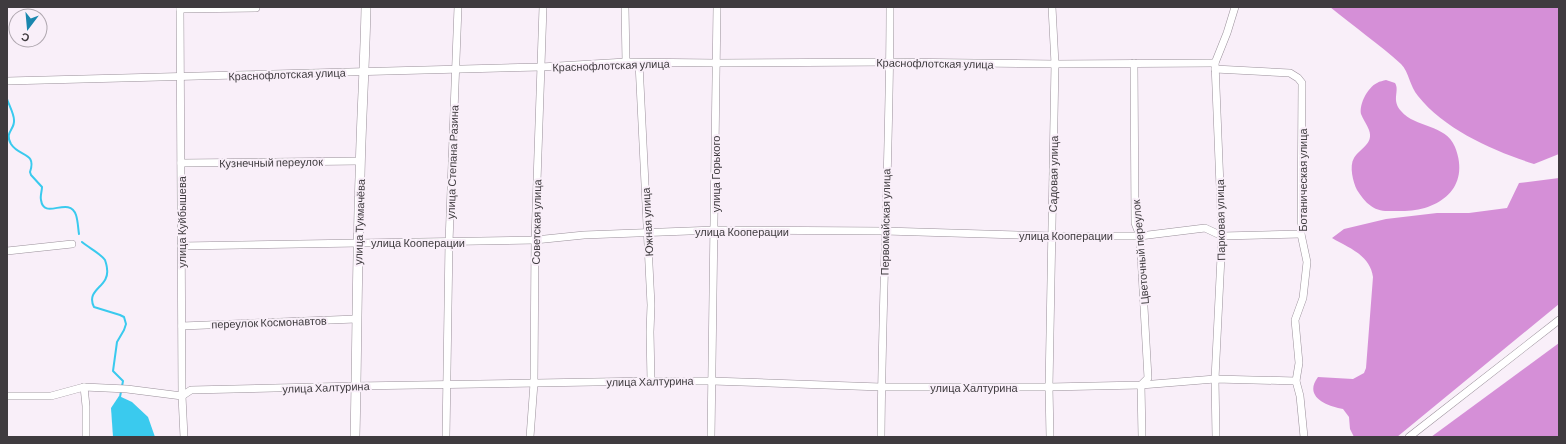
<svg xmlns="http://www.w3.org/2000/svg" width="1566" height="444" viewBox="0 0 1566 444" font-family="Barlow,sans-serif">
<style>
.forest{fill:#d58fd7}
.water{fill:#3acaee}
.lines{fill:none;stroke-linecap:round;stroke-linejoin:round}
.stream{stroke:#3acaee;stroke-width:2}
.minor-casing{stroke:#9a909a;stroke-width:8}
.tertiary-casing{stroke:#9a909a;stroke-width:10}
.minor{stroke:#fff;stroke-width:7}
.tertiary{stroke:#fff;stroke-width:9}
.labels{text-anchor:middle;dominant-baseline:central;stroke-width:4;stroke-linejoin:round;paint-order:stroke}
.street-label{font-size:11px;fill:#3f3b3f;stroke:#f9eff9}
</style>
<rect width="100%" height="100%" fill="#f9eff9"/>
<g class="forest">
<path d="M1330,7H1559V154L1534,164C1494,151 1445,130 1418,96C1410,87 1409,72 1401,64C1379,44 1353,26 1330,7Z"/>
<path d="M1386,80L1395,83C1400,91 1391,100 1401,111C1415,128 1446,124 1455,147C1472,190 1436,213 1397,211C1388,211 1379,212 1371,206C1365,202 1361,196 1357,190C1353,182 1349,166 1354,158C1360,148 1374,144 1369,130C1367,125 1363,119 1361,114C1359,104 1368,87 1377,83C1380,81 1383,81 1386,80Z"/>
<path d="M1559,178V304L1397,437H1354L1350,429L1349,417L1343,409C1327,406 1303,397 1318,377L1353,379L1364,373L1366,368L1373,277C1370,255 1349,248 1332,238L1344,229L1386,219L1437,213H1469L1507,208L1519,183Z"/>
<polygon points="1559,343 1559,437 1431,437"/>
</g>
<polygon class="water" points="119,396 132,402 148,417 155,437 113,437 111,408"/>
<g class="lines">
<g class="stream">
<path d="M7,99C9,105 14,114 14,120C15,130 4,132 11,144C19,157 37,152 30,172L31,175L42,187C42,191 40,196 41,200C44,221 69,195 76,215C78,221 78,228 79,234"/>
<path d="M82,242C89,248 100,253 105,260C106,263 107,266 107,269C110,287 85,289 94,307L120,315L124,317L126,324L124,330L117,342L113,371L123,381L120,397"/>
</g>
<defs>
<g id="minor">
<polyline points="180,7 182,396 184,437"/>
<polyline points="625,7 626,62"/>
<polyline points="180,9 256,8 256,7"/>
<polyline points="639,63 651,305 650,332 651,381"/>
<polyline points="1134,63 1135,223 1140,236 1148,378 1141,385 1142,437"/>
<polyline points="1215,69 1290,73 1298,78 1302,83 1301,234 1307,262 1303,298 1295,320 1299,363 1296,381 1300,396 1304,437"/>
<polyline points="7,81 541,67 626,62 716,63 890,62 1055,64 1215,63"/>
<polyline points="181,163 360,161"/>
<polyline points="181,246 535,240 584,235 715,230 885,231 1052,236 1140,236 1205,228 1222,236 1301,234"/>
<polyline points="7,251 72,244"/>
<polyline points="182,326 356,319"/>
<polyline points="84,387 86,406 86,437"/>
<polyline points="7,396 51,396 84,387 127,389 182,396 191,390 356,386 651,381 712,381 881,387 1049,387 1141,385 1215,379 1296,381"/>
<polyline points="446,437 449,242 458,7"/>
<polyline points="530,437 534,383 535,240 543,7"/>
<polyline points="711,437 717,7"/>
<path d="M881,437C882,294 890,150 890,7"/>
<polyline points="1050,437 1049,387 1055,64 1052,7"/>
<polyline points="1216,437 1215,379 1222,236 1215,63 1227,33 1235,7"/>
<polyline points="1409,437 1559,320"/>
</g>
<path id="tertiary" d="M355,437C357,350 357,263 360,177C361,120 365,64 366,7"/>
</defs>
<use href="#minor" class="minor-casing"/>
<use href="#tertiary" class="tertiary-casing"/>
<use href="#minor" class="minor"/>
<use href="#tertiary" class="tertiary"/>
</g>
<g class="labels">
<g class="street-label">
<text transform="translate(935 63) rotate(1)">Краснофлотская улица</text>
<text transform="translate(611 65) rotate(-2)">Краснофлотская улица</text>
<text transform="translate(287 74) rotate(-2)">Краснофлотская улица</text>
<text transform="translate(271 162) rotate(-1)">Кузнечный переулок</text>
<text transform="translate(452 162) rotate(-88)">улица Степана Разина</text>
<text transform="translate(715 174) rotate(-90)">улица Горького</text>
<text transform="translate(1053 174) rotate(-89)">Садовая улица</text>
<text transform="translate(1302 180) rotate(-90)">Ботаническая улица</text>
<text transform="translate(1220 220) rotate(-91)">Парковая улица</text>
<text transform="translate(181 222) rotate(-90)">улица Куйбышева</text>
<text transform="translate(359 222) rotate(-88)">улица Тукмачёва</text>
<text transform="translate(536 222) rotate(-89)">Советская улица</text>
<text transform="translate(647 222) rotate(-93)">Южная улица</text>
<text transform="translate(885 222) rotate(-89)">Первомайская улица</text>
<text x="742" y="231">улица Кооперации</text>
<text x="1066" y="235">улица Кооперации</text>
<text x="418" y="242">улица Кооперации</text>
<text transform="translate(1140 252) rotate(-95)">Цветочный переулок</text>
<text transform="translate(269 322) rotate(-2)">переулок Космонавтов</text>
<text transform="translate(650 381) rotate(-1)">улица Халтурина</text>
<text transform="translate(326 387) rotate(-2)">улица Халтурина</text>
<text x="974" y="387">улица Халтурина</text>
</g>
</g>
<rect width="1566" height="444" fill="none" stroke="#3f3b3f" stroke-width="16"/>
<g transform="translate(28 28) rotate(196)"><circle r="19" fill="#f9eff9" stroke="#afa7af"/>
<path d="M0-3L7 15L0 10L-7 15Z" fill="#1a87ae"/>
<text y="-6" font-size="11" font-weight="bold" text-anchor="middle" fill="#3f3b3f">С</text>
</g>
</svg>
